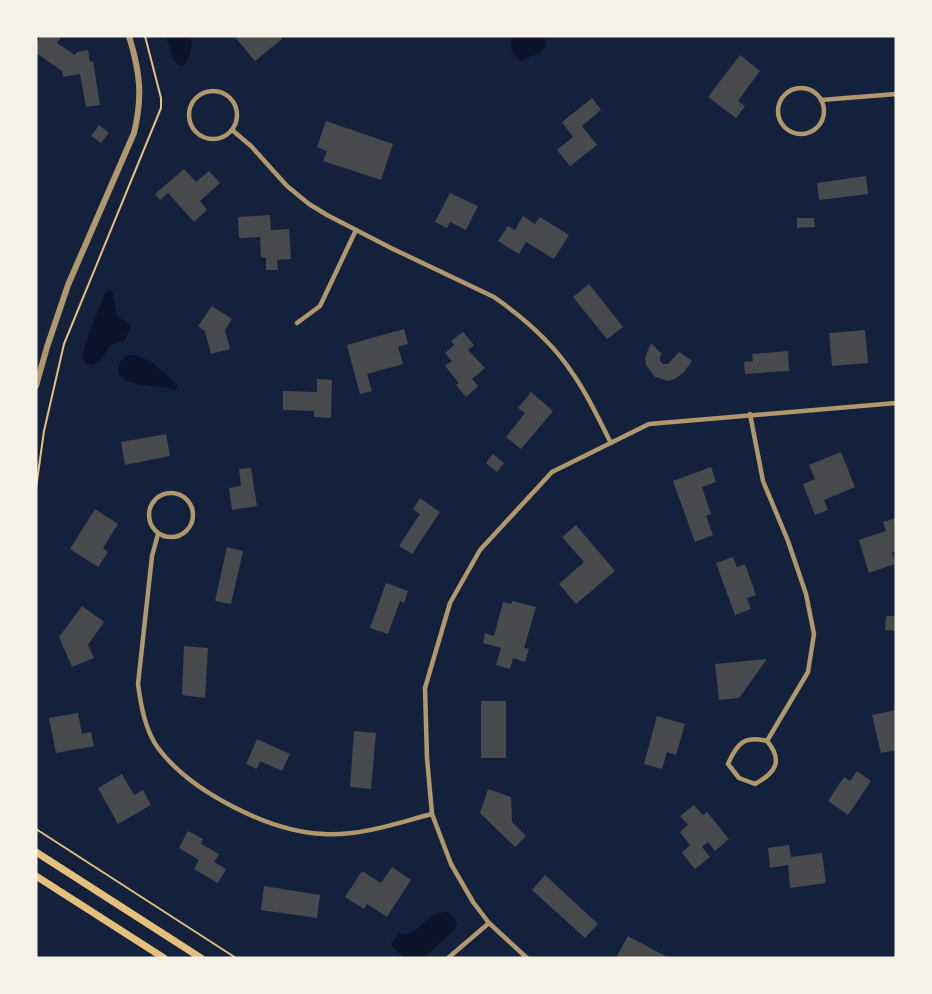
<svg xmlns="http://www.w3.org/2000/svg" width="932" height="994" viewBox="0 0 932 994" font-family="Commissioner,sans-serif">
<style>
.water{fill:#0b132b}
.building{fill:#48494c}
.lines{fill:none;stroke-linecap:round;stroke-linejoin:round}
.path{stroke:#e5c07b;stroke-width:2}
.minor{stroke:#b1986c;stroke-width:4.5}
.tertiary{stroke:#b1986c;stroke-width:6}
.secondary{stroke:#e5c07b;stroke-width:7}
</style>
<rect width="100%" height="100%" fill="#14213d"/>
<g class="water">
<path d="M166,36H191C193,47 191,59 182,66L178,65L173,59Z"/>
<path d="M513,36H543L547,45L541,52L520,61C511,54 509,46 513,36Z"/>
<path d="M109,290L113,292L117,316L130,324V329L125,340L108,346C108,355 91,374 83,359C80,352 101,304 105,293Z"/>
<path d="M134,355C154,359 162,373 177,384V388L175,390C158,383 129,390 118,373L120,361L126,356Z"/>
<path d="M447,912L455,918L457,924L454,930L424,958H405L392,946L391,942L399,933C415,939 423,918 437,913C438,913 446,912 447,912Z"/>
</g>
<g class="building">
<polygon points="41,36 59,36 61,37 57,43 75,55 77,52 88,50 90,62 93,61 100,105 86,107 80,74 63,77 62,71 36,53 36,44"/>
<polygon points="234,36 279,36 282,39 255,61"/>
<polygon points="740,55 760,71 738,101 745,106 736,118 708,97"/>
<polygon points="592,98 601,110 582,126 597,145 570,166 557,150 573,137 562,122"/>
<polygon points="326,121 393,144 381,180 323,161 327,151 317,147"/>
<polygon points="99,125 109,133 101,143 91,136"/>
<polygon points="184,169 196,182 209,171 220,183 200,201 207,210 194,222 168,193 160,200 155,194"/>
<polygon points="866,176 868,194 819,200 817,183"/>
<polygon points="450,193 478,206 466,230 450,222 447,228 435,222"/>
<polygon points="270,215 271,230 289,229 291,259 277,260 278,270 266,270 266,258 261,257 260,237 239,238 238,217"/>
<polygon points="523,216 535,224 540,217 569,235 554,259 526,242 519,254 498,241 508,226 515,230"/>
<polygon points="797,218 814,218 815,227 797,228"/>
<polygon points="589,284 623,327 607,339 573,297"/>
<polygon points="212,306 232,319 225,330 230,349 211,354 205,331 198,326"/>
<polygon points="404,329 408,344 398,347 403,364 367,374 372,391 360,394 347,345"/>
<polygon points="865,330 868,363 832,366 829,333"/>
<polygon points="463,332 474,345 468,350 485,368 472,379 478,386 466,397 456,385 459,383 445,366 452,361 445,353 454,345 451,341"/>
<polygon points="651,343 662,354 660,356 660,361 663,364 668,364 679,352 692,361 684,372 676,378 669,381 655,377 646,365 645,358"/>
<polygon points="788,351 789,371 745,374 744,362 753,361 752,354"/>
<polygon points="317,379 332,380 331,418 314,417 314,411 283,410 283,391 317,392"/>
<polygon points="531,392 553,411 521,449 506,437 525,413 518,408"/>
<polygon points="166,434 170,456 125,465 121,442"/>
<polygon points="841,452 855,487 824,500 828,510 815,515 803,484 815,479 809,465"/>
<polygon points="493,454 504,463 497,472 486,463"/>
<polygon points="711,467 716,482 702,487 711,514 706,516 713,535 695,542 673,481"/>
<polygon points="251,468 257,506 232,510 229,488 241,486 239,469"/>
<polygon points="420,498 440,512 412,554 399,546 420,514 413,509"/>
<polygon points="95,509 118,524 103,548 108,552 98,567 70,549"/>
<polygon points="896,518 896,551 892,553 895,564 869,573 859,540 886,531 883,522"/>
<polygon points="576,525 615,571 576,604 559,584 584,562 562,537"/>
<polygon points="227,547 243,551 231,604 215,601"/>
<polygon points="733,557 737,567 745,564 756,595 747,598 751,609 735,615 716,563"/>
<polygon points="386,583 408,591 404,603 400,601 388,634 370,628"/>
<polygon points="512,601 536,607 524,648 529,649 525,662 513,658 510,669 496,665 501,648 483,643 485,633 494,636 503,602 511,604"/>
<polygon points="82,606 104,622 88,645 94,658 72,667 59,637"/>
<polygon points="886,616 896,616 896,631 885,630"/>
<polygon points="184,646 208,648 205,698 182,695"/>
<polygon points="767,659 739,698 719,700 715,664"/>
<rect x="481" y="701" width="25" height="57"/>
<polygon points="896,710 896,750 881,753 872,715"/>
<polygon points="78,713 82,734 91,732 94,746 56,753 49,718"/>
<polygon points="657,716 685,724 676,755 667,752 662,769 644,764"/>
<polygon points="354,731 376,733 371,789 350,787"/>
<polygon points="257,739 290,754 282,771 260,761 257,769 246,764"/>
<polygon points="857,771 871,781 848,815 828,801 844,777 850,781"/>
<polygon points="122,774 134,795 143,790 151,805 118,824 98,788"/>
<polygon points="488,789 511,797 512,822 526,836 515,847 480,813"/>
<polygon points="694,805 703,815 707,812 729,839 715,851 708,842 702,847 710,857 695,869 682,853 690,845 680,832 688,825 680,816"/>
<polygon points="188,831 203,839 201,844 219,854 214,862 226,869 218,883 194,869 199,860 179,848"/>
<polygon points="789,845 791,857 822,853 826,883 790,888 788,865 770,868 768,848"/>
<polygon points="392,867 411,880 387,917 367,904 364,909 345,897 362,871 381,883"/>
<polygon points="545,875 598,924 585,938 532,890"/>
<polygon points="264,886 320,895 317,918 261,910"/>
<polygon points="628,936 669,958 616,958"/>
</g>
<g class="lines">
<g class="path">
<polyline points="36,488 44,431 64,344 161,108 161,98 145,36"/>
<polyline points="36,829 236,958"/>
</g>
<g class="minor">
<circle cx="801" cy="111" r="23"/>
<circle cx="213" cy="115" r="24"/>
<polyline points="821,100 896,94"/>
<path d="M232,130L251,146L287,186L309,204L327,215L391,248L494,297C524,318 553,343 573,374C588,395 599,420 611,443"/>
<polyline points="297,323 320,306 356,230"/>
<path d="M750,414L763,481L788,541L806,594L814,634L808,672L767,741C745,735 737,743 728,764L739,778L755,784C775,773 784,761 767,741"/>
<circle cx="171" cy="515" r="22"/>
<path d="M158,534L152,556L138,684C141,706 145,730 158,748C191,792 270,832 324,834C361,836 397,823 432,814"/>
<polyline points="448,958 489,923"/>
<polyline points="527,958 489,923 473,902 451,864 432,814 427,758 425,688 450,603 480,550 552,472 649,424 896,403"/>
</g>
<path class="tertiary" d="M36,386L47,347L68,285L134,133C143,96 140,72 129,36"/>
<g class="secondary">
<polyline points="36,852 201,958"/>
<polyline points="36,876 164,958"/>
</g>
</g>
<rect width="932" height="994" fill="none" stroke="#f6f1e7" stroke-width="75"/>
</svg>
